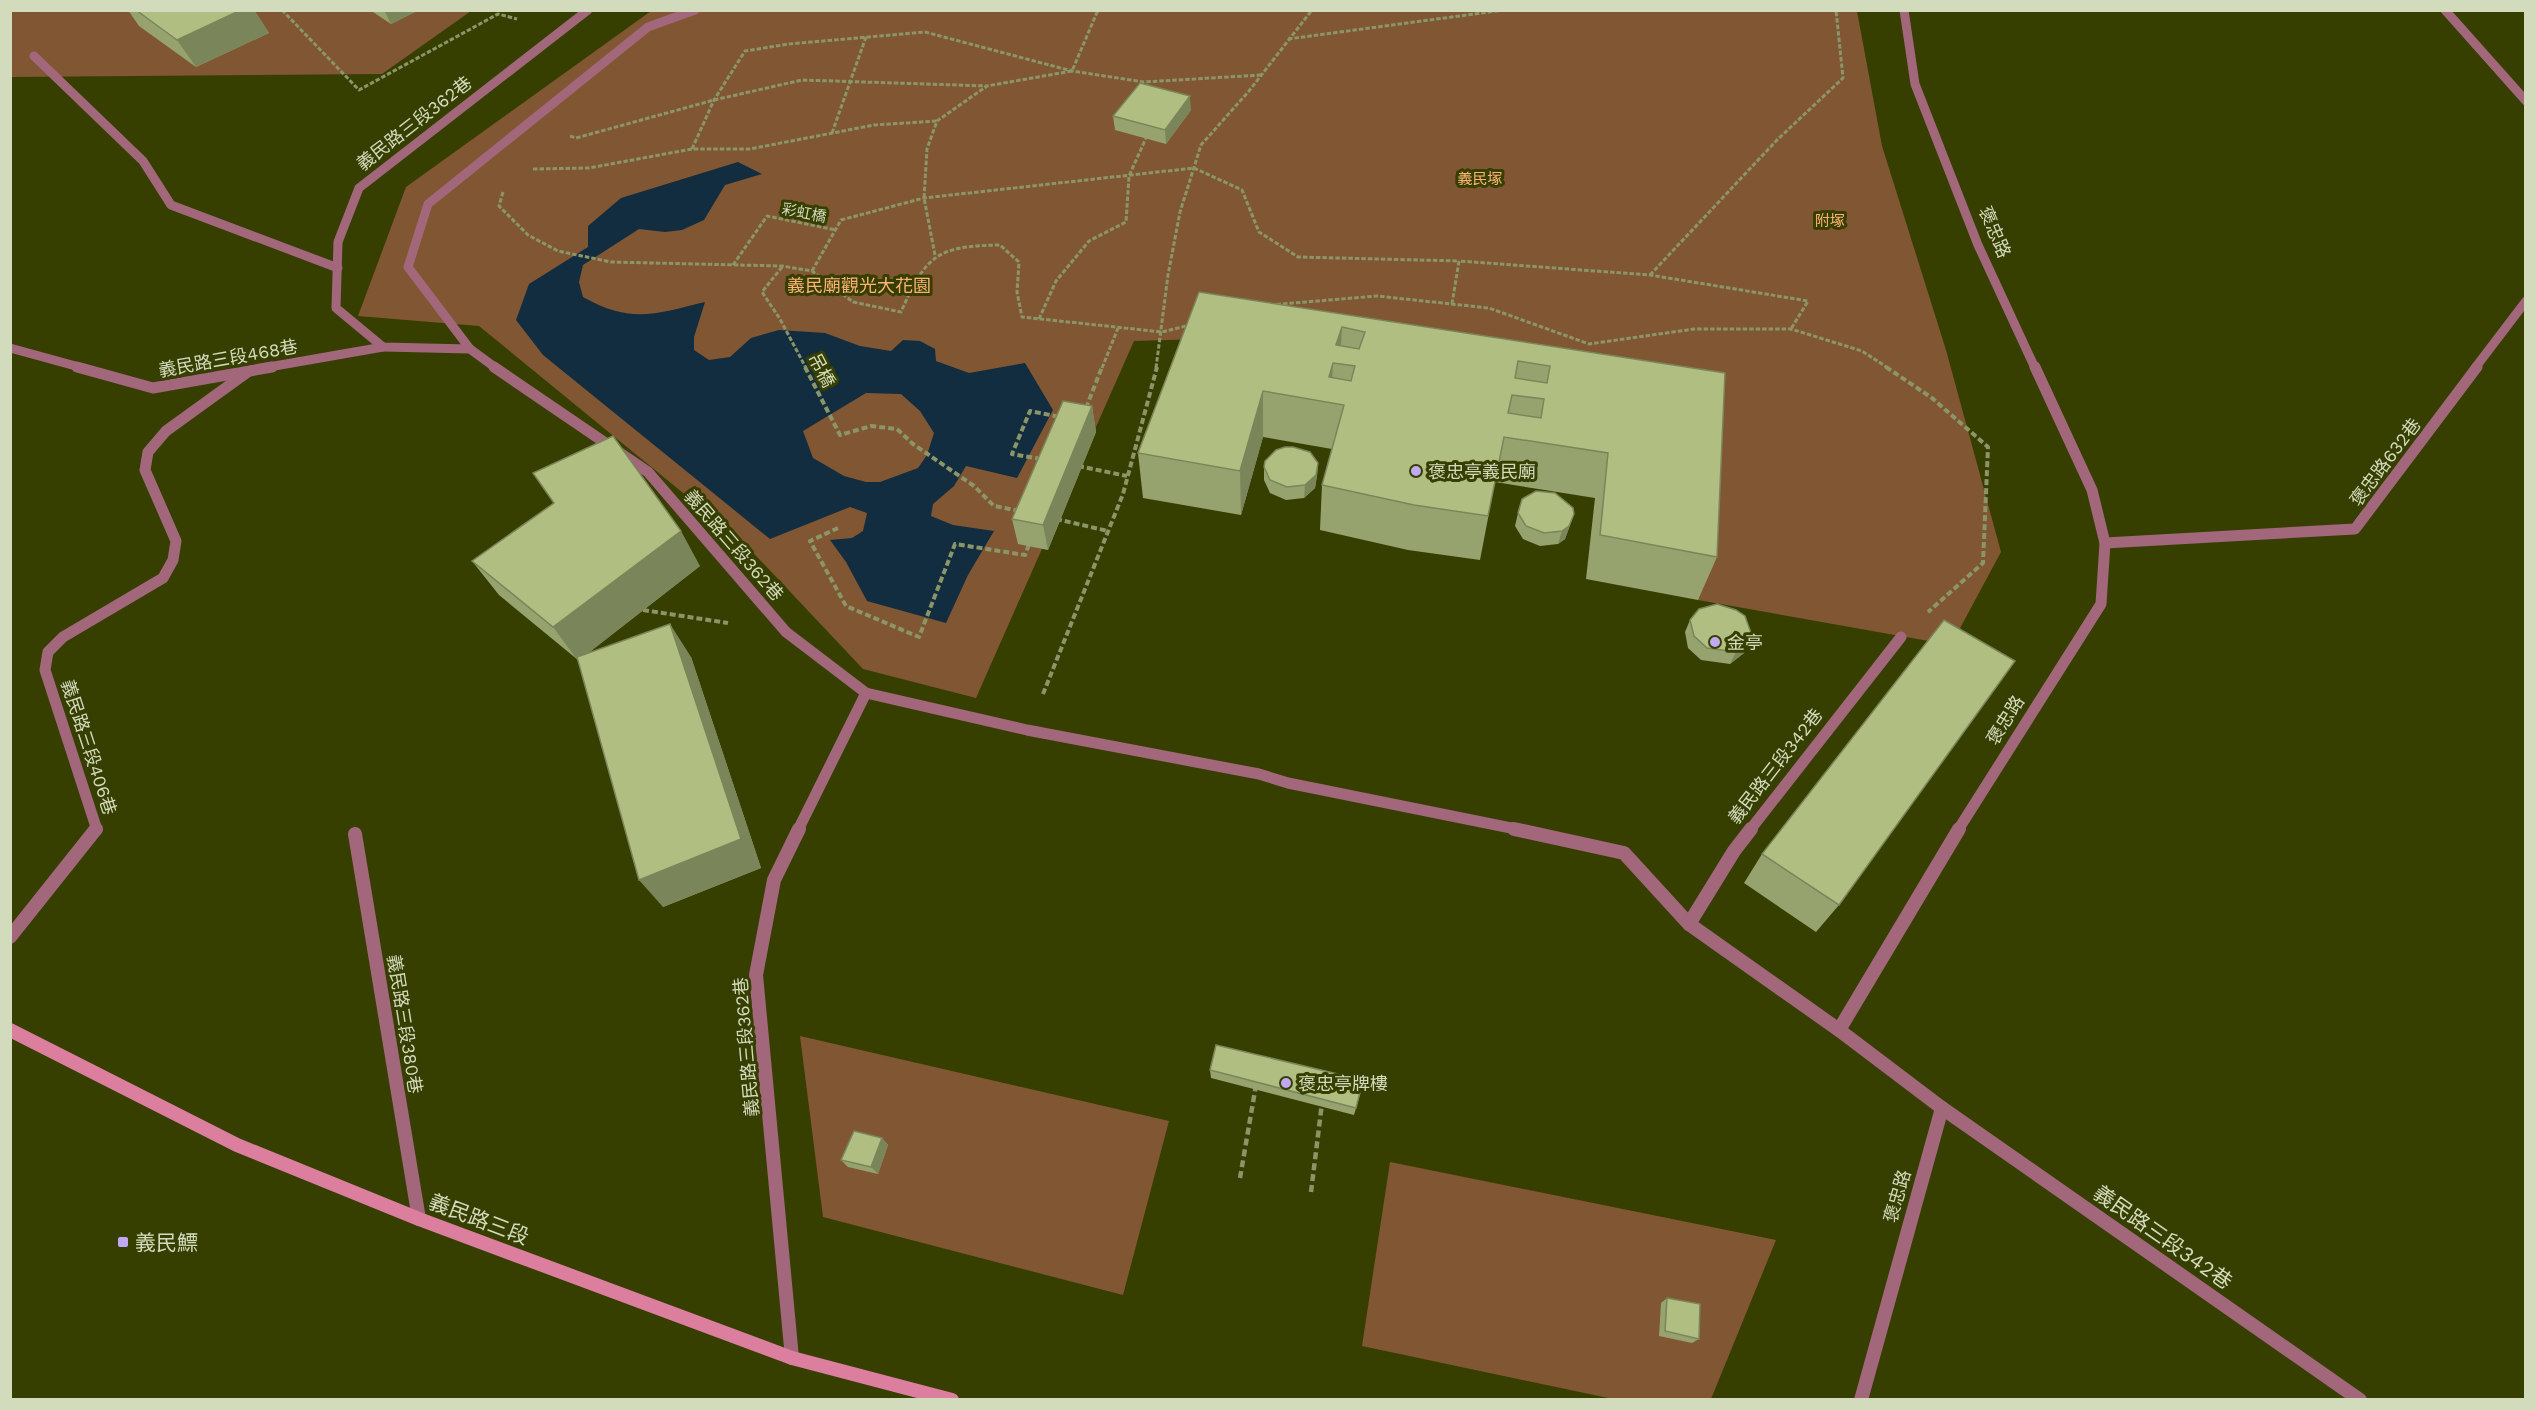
<svg xmlns="http://www.w3.org/2000/svg" width="2536" height="1410" viewBox="0 0 2536 1410" font-family="'Work Sans','Noto Sans TC',sans-serif">
<style>
.green{fill:#815633}
.water{fill:#112d3f;fill-rule:evenodd}
.lines{fill:none;stroke-linecap:round;stroke-linejoin:round}
.path-far2{stroke:#8c9568;stroke-width:3;stroke-dasharray:4.5 2;stroke-linecap:butt}
.path-far1{stroke:#8c9568;stroke-width:4;stroke-dasharray:6 3;stroke-linecap:butt}
.path{stroke:#8c9568;stroke-width:4.5;stroke-dasharray:7 4;stroke-linecap:butt}
.service-far2{stroke:#a2677a;stroke-width:9}
.service-far1{stroke:#a2677a;stroke-width:11}
.service{stroke:#a2677a;stroke-width:14}
.minor-far2{stroke:#a2677a;stroke-width:9}
.minor-far1{stroke:#a2677a;stroke-width:11}
.minor{stroke:#a2677a;stroke-width:14}
.secondary{stroke:#dc7e9e;stroke-width:14}
.wall{fill:#97a36f}
.shaded-wall{fill:#7b855a}
.building{fill:#b0be81;stroke:#7b855a;stroke-width:1.5;fill-rule:evenodd}
.poi-dot{fill:#c1a8f3;stroke:#363f00;stroke-width:2}
.labels{text-anchor:middle;dominant-baseline:central;stroke-width:6;stroke-linejoin:round;paint-order:stroke}
.far-park-label{font-size:15px;fill:#feb275;stroke:#363f00}
.far-street-label{font-size:15px;fill:#d3dbbd;stroke:#363f00}
.street-label{font-size:18px;fill:#d3dbbd;stroke:#363f00}
.park-label{font-size:18px;fill:#feb275;stroke:#363f00}
.poi-label{font-size:18px;fill:#d3dbbd;stroke:#363f00;text-anchor:start}
.near-street-label{font-size:21px;fill:#d3dbbd;stroke:#363f00}
.near-poi-label{font-size:21px;fill:#d3dbbd;stroke:#363f00;text-anchor:start}
</style>
<rect width="100%" height="100%" fill="#363f00"/>
<g class="green">
<polygon points="10,11 471,11 382,74 11,77"/>
<polygon points="651,11 1857,11 1882,146 1946,350 2001,552 1951,645 1698,600 1708,419 1201,339 1134,341 976,698 863,669 743,542 479,326 358,316 406,187"/>
<polygon points="800,1036 1169,1121 1123,1295 823,1217"/>
<polygon points="1390,1162 1776,1240 1711,1399 1613,1399 1362,1346"/>
</g>
<path class="water" d="M738,162L762,174L725,185L704,220L682,230L665,232L639,229L583,265L579,282L583,297C630,324 656,314 705,302L694,337V350L709,360L730,357L751,338L779,330L825,333L860,346L891,351L903,340L920,341L935,349L936,361L969,373L1025,363L1053,410L1017,478L966,466L954,486L933,504L931,516L953,525L994,531L968,575L946,623L867,601L846,562L830,540L852,538L863,531L867,513L850,507L770,539L543,355L516,320L529,284L588,247V226L621,198ZM866,393L901,394L920,411L934,433L927,455L918,468L880,482H866L844,476L813,458L803,431Z"/>
<g class="lines">
<g class="path-far2">
<polyline points="282,10 359,90 498,14 517,19"/>
<polyline points="1288,39 1504,10"/>
<polyline points="832,133 866,37"/>
<polyline points="570,136 576,138 714,100 802,80 987,86"/>
<polyline points="692,149 714,100 745,51 789,44 925,32 1072,71 1144,82 1261,75"/>
<polyline points="533,169 589,168 692,149 750,149 874,125 937,121"/>
<path d="M503,192L499,206L528,235L558,251L611,262L782,266L812,271L853,302L901,312C926,255 937,246 1000,245L1019,262L1017,292L1022,317L1162,332L1190,325"/>
<polyline points="935,255 924,198 927,149 937,121 987,86 1072,71 1098,10"/>
<polyline points="733,265 767,216 836,230"/>
<polyline points="782,267 762,292 780,319 806,368"/>
<polyline points="812,271 841,220 924,198 1194,168 1242,190 1259,232 1298,257 1459,261"/>
<polyline points="1650,275 1777,140 1843,78 1836,10"/>
<polyline points="1452,304 1459,261 1650,275 1808,301 1791,329"/>
<polyline points="1270,305 1377,296 1489,308 1589,344 1694,329 1791,329 1862,351 1888,368"/>
<polyline points="1039,319 1056,281 1089,241 1126,222 1129,176 1146,138"/>
<polyline points="1102,368 1118,328"/>
<polyline points="1156,368 1168,275 1180,212 1201,145 1249,91 1312,10"/>
</g>
<g class="path-far1">
<polyline points="805,367 840,435 871,426 897,429 913,444 974,486 994,506 1020,511"/>
<polyline points="1886,367 1932,398 1988,447 1983,563 1928,612"/>
<polyline points="1086,408 1102,367"/>
<polyline points="1041,459 1012,454 1030,411 1060,417"/>
<polyline points="1078,466 1127,476"/>
<polyline points="1056,519 1108,531"/>
<polyline points="838,528 810,541 846,606 919,637 955,544 1025,555 1030,542"/>
<polyline points="643,610 728,623"/>
<polyline points="1043,694 1123,494 1157,367"/>
</g>
<g class="path">
<polyline points="1240,1178 1256,1085"/>
<polyline points="1311,1192 1322,1103"/>
</g>
<g class="service-far2">
<polyline points="2445,10 2526,101"/>
<polyline points="34,56 143,161 171,205 338,268"/>
<polyline points="10,348 83,368"/>
<polyline points="470,349 408,267 428,204 648,27 695,10"/>
<polyline points="263,368 383,347"/>
<polyline points="496,368 470,349 383,347 336,308 338,242 359,188 588,10"/>
<polyline points="2475,368 2526,301"/>
</g>
<g class="service-far1">
<polyline points="77,367 153,388 272,367"/>
<polyline points="494,367 648,472 786,632 866,693 1027,730 1259,774 1288,783 1521,830"/>
<polyline points="2105,543 2355,529 2477,367"/>
<polyline points="97,830 45,670 48,652 63,637 163,578 173,560 176,541 145,470 148,452 166,431 249,371"/>
<polyline points="798,830 866,693"/>
<polyline points="1750,830 1901,637"/>
</g>
<g class="service">
<polyline points="1514,829 1624,853 1689,924 1839,1030"/>
<polyline points="355,834 419,1219"/>
<polyline points="1689,924 1734,851 1751,829"/>
<polyline points="10,937 96,829"/>
<polyline points="1942,1108 2360,1400"/>
<polyline points="792,1358 756,975 774,880 799,829"/>
</g>
<polyline class="minor-far2" points="1904,10 1915,84 1978,245 2035,368"/>
<polyline class="minor-far1" points="1958,830 2101,604 2105,543 2092,490 2035,367"/>
<polyline class="minor" points="1861,1400 1942,1108 1839,1030 1959,829"/>
<polyline class="secondary" points="10,1030 237,1145 419,1219 792,1358 952,1400"/>
</g>
<g class="wall">
<polygon points="128,10 254,10 269,33 196,67 139,26"/>
<polygon points="370,10 419,10 391,24"/>
<polygon points="1191,110 1166,144 1115,130 1113,116"/>
<polygon points="1199,292 1725,373 1717,557 1698,600 1586,579 1595,498 1495,482 1480,560 1408,550 1320,530 1322,485 1332,449 1263,437 1241,515 1143,498 1138,453"/>
<polygon points="1092,406 1096,432 1048,550 1018,544 1012,519"/>
<polygon points="1318,463 1317,476 1315,488 1304,498 1286,500 1270,493 1264,480 1264,467"/>
<polygon points="1518,513 1574,514 1565,539 1558,544 1540,546 1523,539 1515,526"/>
<polygon points="472,561 700,566 587,654 691,657 761,868 663,907 578,660 499,595"/>
<polygon points="1690,620 1750,640 1744,653 1730,664 1701,660 1688,648 1685,632"/>
<polygon points="1762,854 1839,905 1816,932 1744,883"/>
<polygon points="1210,1070 1362,1088 1354,1115 1211,1078"/>
<polygon points="882,1138 888,1145 878,1174 848,1167 841,1160"/>
<polygon points="1667,1298 1699,1339 1692,1343 1659,1336 1661,1303"/>
</g>
<g class="shaded-wall">
<polygon points="241,10 254,10 269,33 196,67 177,40"/>
<polygon points="384,10 419,10 391,24"/>
<polygon points="1190,96 1191,110 1166,144 1165,130"/>
<polygon points="1342,327 1340,364 1336,345"/>
<polygon points="1333,363 1331,402 1329,377"/>
<polygon points="1263,391 1263,437 1241,515 1240,471"/>
<polygon points="1092,406 1096,432 1048,550 1043,525"/>
<polygon points="1318,463 1317,476 1315,488 1304,498 1305,485"/>
<polygon points="1574,514 1565,539 1558,544 1562,531"/>
<polygon points="681,531 700,566 578,661 553,627"/>
<polygon points="670,624 691,657 761,868 663,907 639,880"/>
<polygon points="1750,640 1744,653 1730,664 1736,652"/>
<polygon points="882,1138 888,1145 878,1174 871,1167"/>
</g>
<g class="building">
<polygon points="136,10 241,10 177,40"/>
<polygon points="1140,83 1190,96 1165,130 1113,116"/>
<path d="M1199,292L1725,373L1717,557L1600,535L1608,453L1504,437L1488,516L1414,505L1322,485L1344,405L1263,391L1240,471L1138,453ZM1342,327L1365,332L1359,349L1336,345ZM1518,361L1550,366L1547,383L1515,378ZM1333,363L1355,366L1351,381L1329,377ZM1512,395L1544,399L1541,418L1508,413Z"/>
<polygon points="1063,401 1092,406 1043,525 1012,519"/>
<polygon points="613,436 681,531 553,627 472,561 554,503 533,473"/>
<polygon points="1285,447 1293,447 1310,452 1318,463 1316,475 1305,485 1287,487 1270,480 1264,467 1265,461 1276,450"/>
<polygon points="1536,491 1555,493 1573,508 1574,514 1569,526 1562,531 1544,533 1526,526 1518,513 1522,499"/>
<polygon points="1717,604 1736,610 1745,616 1751,633 1750,640 1736,652 1707,648 1694,636 1690,620 1699,609"/>
<polygon points="1944,620 2015,661 1839,905 1762,854"/>
<polygon points="670,624 741,839 639,880 577,657"/>
<polygon points="1216,1045 1363,1080 1356,1108 1210,1070"/>
<polygon points="854,1131 882,1138 871,1167 841,1160"/>
<polygon points="1667,1298 1700,1304 1699,1339 1665,1331"/>
</g>
<g class="poi-dot">
<circle cx="1416" cy="471" r="6"/>
<circle cx="1715" cy="642" r="6"/>
<circle cx="1286" cy="1083" r="6"/>
<rect x="117" y="1236" width="12" height="12" rx="3"/>
</g>
<g class="labels">
<g class="far-park-label">
<text x="1480" y="179">義民塚</text>
<text x="1830" y="221">附塚</text>
</g>
<g class="far-street-label">
<text transform="translate(804 213) rotate(11)">彩虹橋</text>
</g>
<g class="street-label">
<text transform="translate(414 123) rotate(-38)">義民路三段362巷</text>
<text transform="translate(1995 232) rotate(67)">褒忠路</text>
<text transform="translate(228 358) rotate(-10)">義民路三段468巷</text>
<text transform="translate(822 370) rotate(62)">吊橋</text>
<text transform="translate(2385 462) rotate(-53)">褒忠路632巷</text>
<text transform="translate(734 545) rotate(49)">義民路三段362巷</text>
<text transform="translate(2005 720) rotate(-58)">褒忠路</text>
<text transform="translate(89 747) rotate(72)">義民路三段406巷</text>
<text transform="translate(1775 766) rotate(-52)">義民路三段342巷</text>
<text transform="translate(405 1024) rotate(81)">義民路三段380巷</text>
<text transform="translate(746 1047) rotate(-95)">義民路三段362巷</text>
<text transform="translate(1897 1196) rotate(-74)">褒忠路</text>
</g>
<g class="park-label">
<text x="859" y="285">義民廟觀光大花園</text>
</g>
<g class="poi-label">
<text x="1428" y="471">褒忠亭義民廟</text>
<text x="1727" y="642">金亭</text>
<text x="1298" y="1083">褒忠亭牌樓</text>
</g>
<g class="near-street-label">
<text transform="translate(479 1219) rotate(21)">義民路三段</text>
<text transform="translate(2163 1237) rotate(35)">義民路三段342巷</text>
</g>
<g class="near-poi-label">
<text x="135" y="1242">義民鰾</text>
</g>
</g>
<rect width="2536" height="1410" fill="none" stroke="#d3dbbd" stroke-width="24"/>
</svg>
